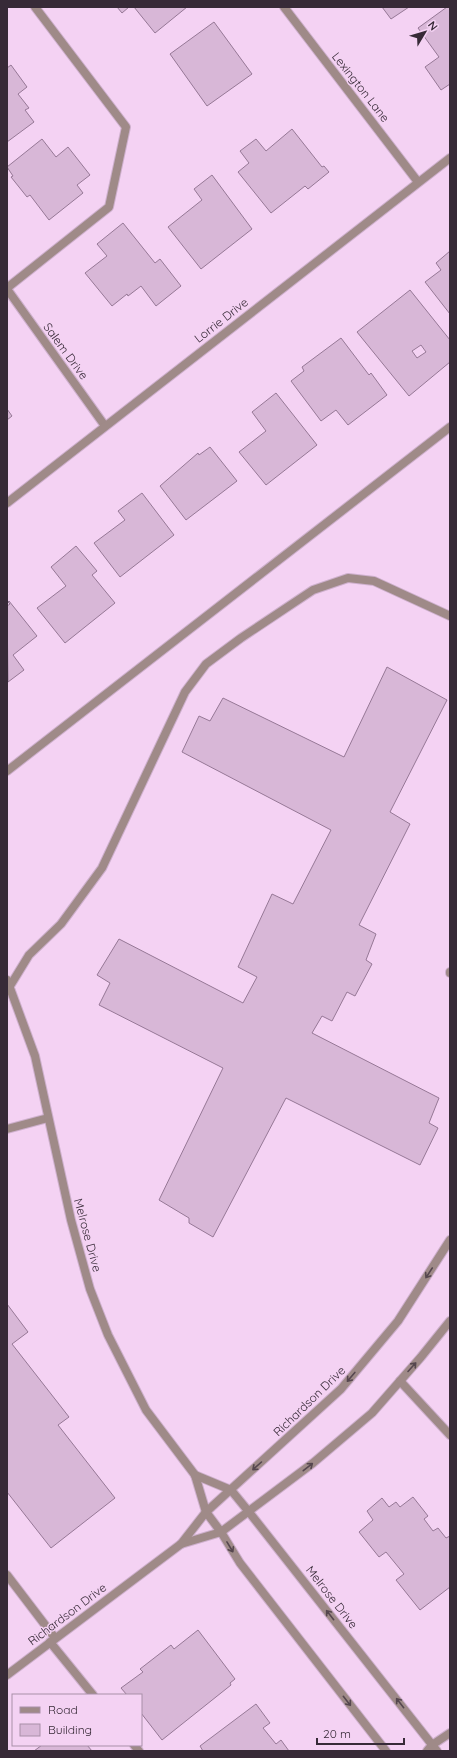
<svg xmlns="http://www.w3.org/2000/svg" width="457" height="1758" viewBox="0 0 457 1758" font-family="Quicksand,sans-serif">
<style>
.building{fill:#d8b7d7;stroke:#967896;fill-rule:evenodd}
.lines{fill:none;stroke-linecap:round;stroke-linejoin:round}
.service-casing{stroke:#ceb0cd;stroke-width:10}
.minor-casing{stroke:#ceb0cd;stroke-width:10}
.tertiary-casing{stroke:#ceb0cd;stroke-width:10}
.service{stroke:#9f8a88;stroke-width:8}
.minor{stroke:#9f8a88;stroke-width:8}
.tertiary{stroke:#9f8a88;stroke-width:8}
.oneway{stroke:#56474f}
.labels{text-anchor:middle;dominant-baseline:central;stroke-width:3;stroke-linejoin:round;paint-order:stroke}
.street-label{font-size:12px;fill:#372a37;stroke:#f4d2f3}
</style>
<rect width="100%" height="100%" fill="#f4d2f3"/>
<g class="building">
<polygon points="117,7 129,7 122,13"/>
<polygon points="134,7 187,7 155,33"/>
<polygon points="382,7 409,7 391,19"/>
<polygon points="447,7 450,7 450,84 441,90 425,67 439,57 418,28"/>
<polygon points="214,22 252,74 207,106 170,54"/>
<polygon points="11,65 27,87 18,94 29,108 25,110 34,122 7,142 7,68"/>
<polygon points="292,129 322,167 324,166 329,172 308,189 305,186 271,213 238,172 249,163 240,151 256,139 266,151"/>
<polygon points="42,139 56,157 68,147 90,175 77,185 83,193 49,220 30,195 27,197 11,177 13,176 7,167"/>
<polygon points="212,175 252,229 201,269 168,227 202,200 194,189"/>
<polygon points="123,223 155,263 160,259 181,286 156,306 141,286 128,296 127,294 112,306 85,273 107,256 97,244"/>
<polygon points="450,251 450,314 425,282 441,270 436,263"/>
<path d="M410,290L450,340V362L409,396L357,332ZM421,345L426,352L417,358L412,351Z"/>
<polygon points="341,338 369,375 371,373 387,395 348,425 336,410 321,421 291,381 304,371 302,367"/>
<polygon points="276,393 317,445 266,485 239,452 266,431 252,412"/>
<polygon points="7,409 12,416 7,420"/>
<polygon points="210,447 237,481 186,520 160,486 198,453 199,455"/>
<polygon points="142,493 174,535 120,577 94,543 125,520 118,511"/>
<polygon points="76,546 97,571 92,575 115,603 65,643 37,608 66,586 51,567"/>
<polygon points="9,601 37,636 13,655 24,670 8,682 7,606 10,604 8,602"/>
<polygon points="387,667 447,700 390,812 410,824 359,925 376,934 366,960 372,964 355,996 347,992 332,1021 322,1016 312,1033 439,1098 429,1123 438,1128 420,1165 286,1098 213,1237 189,1223 189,1218 159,1200 223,1068 99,1005 110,983 97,975 119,939 243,1003 257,977 238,967 272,894 293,904 331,830 182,752 199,716 210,721 223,698 344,757"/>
<polygon points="7,1304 28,1332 12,1344 69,1417 58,1425 115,1498 51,1548 7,1492"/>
<polygon points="413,1497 428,1516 424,1519 433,1531 438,1528 446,1538 450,1536 450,1587 420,1610 396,1580 404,1574 386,1552 379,1557 359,1532 373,1520 367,1511 382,1498 389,1507 396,1502 400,1507"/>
<polygon points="198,1630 235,1679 230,1683 231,1685 162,1740 141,1713 141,1695 127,1695 121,1688 143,1672 140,1669 171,1645 174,1649"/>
<polygon points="256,1704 270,1723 263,1728 276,1744 281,1740 289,1751 203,1751 200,1746"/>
<polygon points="42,1745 87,1745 92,1751 34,1751"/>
</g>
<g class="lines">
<defs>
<g id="service">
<polyline points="7,288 109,207 126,127 35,7"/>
<polyline points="7,771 450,427"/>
<polyline points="450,972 450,973"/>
<polyline points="10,986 29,955 61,924 102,868 185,692 206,664 241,638 313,590 348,578 374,581 450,616"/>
<polyline points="7,1129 48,1118"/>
<polyline points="400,1381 450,1435"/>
<polyline points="7,1575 55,1638"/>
<polyline points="50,1642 93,1695"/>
<polyline points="134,1745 139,1751"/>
<polyline points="427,1751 432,1745 450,1733"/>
</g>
<g id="minor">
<polyline points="284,7 418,182"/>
<polyline points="7,289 105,426"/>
<polyline points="7,503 450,158"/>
</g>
<g id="tertiary">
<polyline points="7,980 35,1056 71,1220 90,1289 108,1335 146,1410 195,1475 206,1512 221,1532 240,1563 386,1751"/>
<polyline points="195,1475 231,1490 249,1512 437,1751"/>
<polyline points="181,1544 221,1532 313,1463 372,1413 421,1357 450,1321"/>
<polyline points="7,1675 181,1544 206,1512 341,1389 398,1321 450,1240"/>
</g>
</defs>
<use href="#service" class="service-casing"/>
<use href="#minor" class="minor-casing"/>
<use href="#tertiary" class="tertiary-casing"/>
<use href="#service" class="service"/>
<use href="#minor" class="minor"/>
<use href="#tertiary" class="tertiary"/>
</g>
<defs><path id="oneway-shaft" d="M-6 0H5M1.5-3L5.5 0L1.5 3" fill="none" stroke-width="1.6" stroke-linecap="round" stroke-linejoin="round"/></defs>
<g class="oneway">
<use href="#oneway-shaft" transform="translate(429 1273) rotate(123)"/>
<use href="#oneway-shaft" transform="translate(412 1367) rotate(-48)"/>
<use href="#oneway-shaft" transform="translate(351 1377) rotate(130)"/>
<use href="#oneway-shaft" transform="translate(257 1466) rotate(138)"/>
<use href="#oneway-shaft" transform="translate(308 1467) rotate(-38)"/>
<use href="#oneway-shaft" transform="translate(230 1547) rotate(59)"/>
<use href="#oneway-shaft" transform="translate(330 1615) rotate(-128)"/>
<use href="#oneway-shaft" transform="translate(347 1701) rotate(52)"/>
<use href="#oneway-shaft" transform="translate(400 1703) rotate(-128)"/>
</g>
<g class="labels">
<g class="street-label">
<text transform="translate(361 87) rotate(52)">Lexington Lane</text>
<text transform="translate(221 320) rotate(-38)">Lorrie Drive</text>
<text transform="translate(66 351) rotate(54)">Salem Drive</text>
<text transform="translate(88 1235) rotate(75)">Melrose Drive</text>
<text transform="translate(309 1401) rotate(-44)">Richardson Drive</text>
<text transform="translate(332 1597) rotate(52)">Melrose Drive</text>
<text transform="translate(67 1614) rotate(-37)">Richardson Drive</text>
</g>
</g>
<rect width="457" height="1758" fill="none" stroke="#372a37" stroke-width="16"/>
<rect x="12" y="1694" width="130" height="52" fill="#f4d2f3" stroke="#a88fa8"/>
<rect x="20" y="1707" width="20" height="6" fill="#9f8a88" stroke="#a88fa8"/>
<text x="48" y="1714" font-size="12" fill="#372a37">Road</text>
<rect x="20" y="1724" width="20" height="12" fill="#d8b7d7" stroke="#a88fa8"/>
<text x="48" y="1734" font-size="12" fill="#372a37">Building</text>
<g transform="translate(425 32) rotate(52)" stroke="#f4d2f3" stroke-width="3" paint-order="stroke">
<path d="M0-3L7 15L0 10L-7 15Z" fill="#372a37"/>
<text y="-6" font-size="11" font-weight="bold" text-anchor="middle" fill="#372a37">N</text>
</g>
<path d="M317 1738v6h87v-6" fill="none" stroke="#372a37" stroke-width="2"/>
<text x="323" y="1738" font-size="12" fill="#372a37" stroke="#f4d2f3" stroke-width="3" paint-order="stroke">20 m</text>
</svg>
